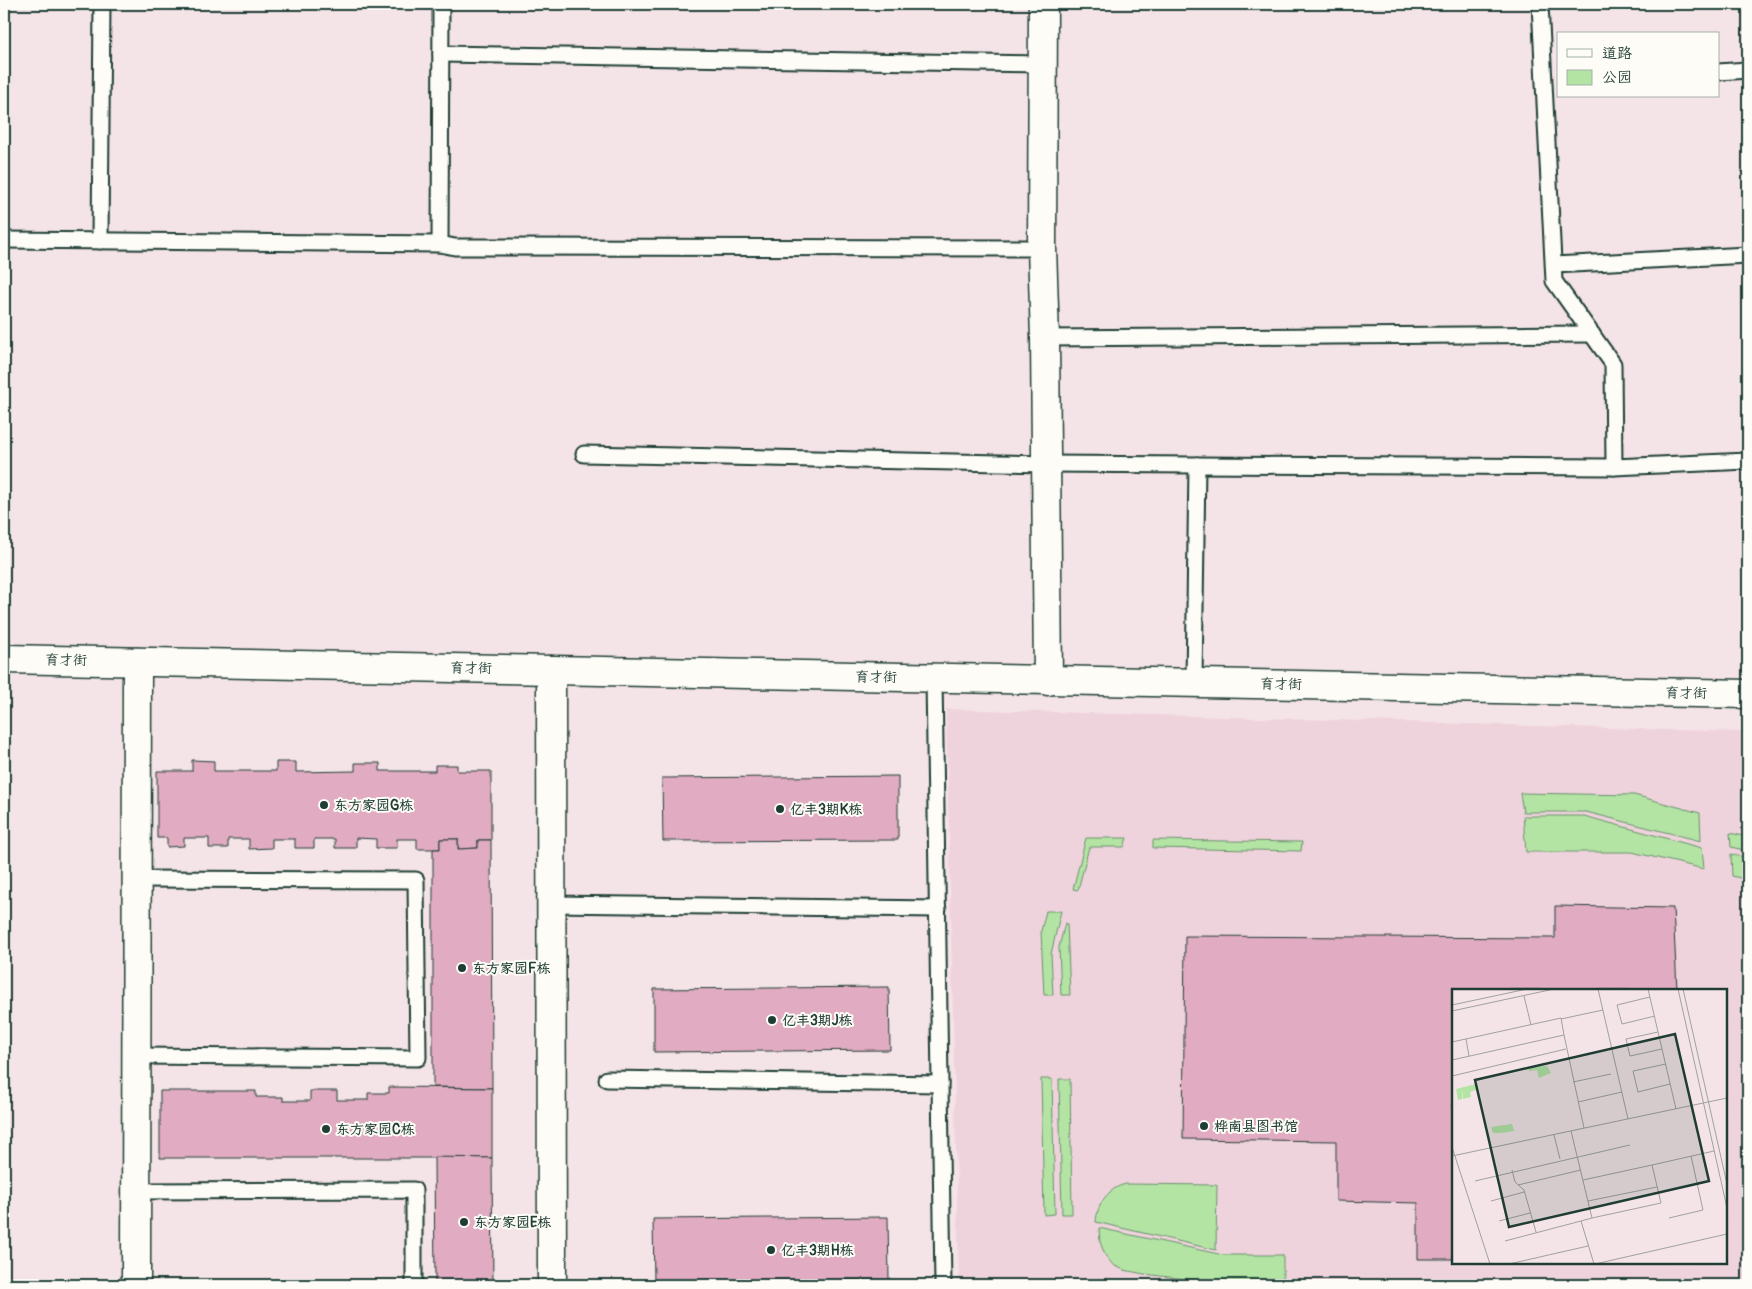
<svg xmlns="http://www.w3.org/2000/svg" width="1752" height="1289" viewBox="0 0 1752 1289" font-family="Pangolin,'LXGW WenKai TC',sans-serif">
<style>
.built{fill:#efd3dc;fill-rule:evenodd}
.green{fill:#b3e4a4;stroke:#69906c}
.building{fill:#e1abc2;stroke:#1f3d34}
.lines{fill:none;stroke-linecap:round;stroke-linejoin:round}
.lane-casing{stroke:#1f3d34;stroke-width:19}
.street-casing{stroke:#1f3d34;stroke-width:31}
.secondary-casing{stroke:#1f3d34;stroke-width:31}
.lane{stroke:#fdfcf7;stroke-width:15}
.street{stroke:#fdfcf7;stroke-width:28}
.secondary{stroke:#fdfcf7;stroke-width:28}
.poi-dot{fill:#1f3d34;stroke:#fdfcf7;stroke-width:2}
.labels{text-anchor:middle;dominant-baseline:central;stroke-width:4;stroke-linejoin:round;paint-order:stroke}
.street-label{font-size:14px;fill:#1f3d34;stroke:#fdfcf7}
.poi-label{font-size:14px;font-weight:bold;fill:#1f3d34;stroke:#fdfcf7;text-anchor:start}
.inset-road{fill:none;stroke:#9fa19f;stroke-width:1}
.view{fill:#1f3d34;fill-opacity:0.15;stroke:#1f3d34;stroke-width:2.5}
.inset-edge{fill:none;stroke:#1f3d34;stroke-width:2.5}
</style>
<rect width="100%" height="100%" fill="#f5e4e7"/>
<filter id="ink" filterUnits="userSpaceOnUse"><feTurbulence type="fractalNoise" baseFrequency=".02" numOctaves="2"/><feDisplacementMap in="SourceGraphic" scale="10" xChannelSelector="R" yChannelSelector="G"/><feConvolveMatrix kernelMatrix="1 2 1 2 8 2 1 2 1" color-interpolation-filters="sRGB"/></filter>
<g filter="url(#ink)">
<path class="built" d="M946,709L1748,732V1285H959ZM1453,990H1726V1263H1453Z"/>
<g class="green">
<polygon points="1520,793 1634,795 1700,813 1701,841 1586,812 1523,812"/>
<polygon points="1523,816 1584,816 1702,848 1704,869 1632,852 1526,852"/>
<polygon points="1730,833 1748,837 1748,851 1731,847"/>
<polygon points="1086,838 1127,838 1124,847 1089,847 1078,890 1073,889"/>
<polygon points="1153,840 1302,842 1301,851 1153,848"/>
<polygon points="1731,854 1748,858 1748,880 1732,876"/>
<polygon points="1046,911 1061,911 1051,954 1053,995 1044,995 1041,931"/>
<polygon points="1065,923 1067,924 1070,995 1061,995 1059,947"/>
<polygon points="1041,1079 1052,1079 1055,1214 1044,1215"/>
<polygon points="1059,1079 1070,1079 1072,1214 1062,1214"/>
<path d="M1126,1184L1217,1185L1216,1250L1096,1222C1097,1204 1108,1188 1126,1184Z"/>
<polygon points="1099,1228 1223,1255 1283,1255 1283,1285 1234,1285 1144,1274 1124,1270 1113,1265 1105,1255 1100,1242"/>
</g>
<g class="building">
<polygon points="192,760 214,761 214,771 276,771 276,762 296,762 296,772 355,771 355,763 380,763 380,771 435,771 435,765 457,765 457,771 491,771 491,840 478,840 478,848 458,849 458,839 440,839 440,849 417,849 417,839 397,839 397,848 376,848 376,839 356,838 356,848 335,848 335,839 314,839 314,848 295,848 295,839 272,839 272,848 249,849 249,839 228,839 228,848 209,848 209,838 184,838 184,846 167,847 167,838 157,838 157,771 192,771"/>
<polygon points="898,776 898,840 663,841 662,778"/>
<polygon points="440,839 458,839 458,849 478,848 478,840 491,840 492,1088 433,1087 433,849 440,849"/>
<polygon points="1555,906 1673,908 1677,990 1453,990 1453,1259 1418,1259 1418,1203 1336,1201 1336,1141 1183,1139 1185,936 1555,938"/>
<polygon points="889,987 890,1050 654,1052 654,989"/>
<polygon points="389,1087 492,1088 492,1158 160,1158 160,1091 256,1091 256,1097 283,1097 283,1101 310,1101 310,1091 337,1091 337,1100 368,1100 368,1093 389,1093"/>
<polygon points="434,1157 492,1158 493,1285 435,1285"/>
<polygon points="888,1217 889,1280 654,1282 653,1219"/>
</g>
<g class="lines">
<defs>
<g id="lane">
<polyline points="441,4 440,244 455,247 1042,248"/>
<polyline points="1540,4 1554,281 1613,364 1614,467"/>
<polyline points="441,54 1044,64"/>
<polyline points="1718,72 1748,70"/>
<polyline points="4,240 440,244"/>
<polyline points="100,241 102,4"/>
<polyline points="1554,265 1748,255"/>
<polyline points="1045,338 1592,334"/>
<polyline points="584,454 1046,464 1197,465 1614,467 1748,461"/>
<polyline points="934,678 943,1285"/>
<polyline points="1194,682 1197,465"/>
<polyline points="551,904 938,909"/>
<polyline points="136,1056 418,1058 416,880 136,879"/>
<polyline points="607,1079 940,1084"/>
<polyline points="136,1191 414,1190 414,1285"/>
</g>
<g id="street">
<polyline points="1043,4 1042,248 1045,338 1048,681"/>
<polyline points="551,670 552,1285"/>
<polyline points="136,1285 137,662"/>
</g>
<polyline id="secondary" points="4,659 1748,694"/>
</defs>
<use href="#lane" class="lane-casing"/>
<use href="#street" class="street-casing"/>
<use href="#secondary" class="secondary-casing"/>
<use href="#lane" class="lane"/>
<use href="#street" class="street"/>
<use href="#secondary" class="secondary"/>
</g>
</g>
<g class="poi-dot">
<circle cx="324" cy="805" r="5"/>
<circle cx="780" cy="809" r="5"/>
<circle cx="462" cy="968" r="5"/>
<circle cx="772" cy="1020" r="5"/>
<circle cx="1204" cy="1126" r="5"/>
<circle cx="326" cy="1129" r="5"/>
<circle cx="464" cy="1222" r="5"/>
<circle cx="771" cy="1250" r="5"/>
</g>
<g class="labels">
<g class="street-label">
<text transform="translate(66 660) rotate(1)">育才街</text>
<text transform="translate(471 668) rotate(1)">育才街</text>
<text transform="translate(876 677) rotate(1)">育才街</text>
<text transform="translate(1281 684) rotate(1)">育才街</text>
<text transform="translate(1686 693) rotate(1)">育才街</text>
</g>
<g class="poi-label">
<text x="334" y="805">东方家园G栋</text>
<text x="790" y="809">亿丰3期K栋</text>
<text x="472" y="968">东方家园F栋</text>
<text x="782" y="1020">亿丰3期J栋</text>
<text x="1214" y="1126">桦南县图书馆</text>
<text x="336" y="1129">东方家园C栋</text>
<text x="474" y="1222">东方家园E栋</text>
<text x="781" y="1250">亿丰3期H栋</text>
</g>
</g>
<g transform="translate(1452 989)">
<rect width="275" height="275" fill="#f5e4e7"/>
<path d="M95,77L99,84L87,89L85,81L77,82L76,78ZM24,95V101L18,103L19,108L11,110L10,100V110L6,111L4,100ZM60,135L62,142L49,144H41L39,138Z" fill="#b3e4a4"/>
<path class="inset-road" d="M146,0L176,130M196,0L224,120M226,0L275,219M231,0L275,195M72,7L79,36M198,8L165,16L170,35L203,27M0,16L75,0M0,22L102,0M109,30L151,21M206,43L174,50L178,67L210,60M14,50L17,67M0,53L109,29L112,46M0,71L112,46L132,139M214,75L181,82L186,103L218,95M0,87L114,60M121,93L159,85M126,113L170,103M119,142L140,229L129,232L142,275M102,146L108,170M0,158L38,275M0,167L275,109M200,176L262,162M60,181L63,193L72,201L84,243M131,191L200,176L209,214L140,229M23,192L178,156M66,196L129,181M39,212L72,203M136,212L205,198M217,229L251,221L239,167M47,232L78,224M53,252L129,232M57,275L136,257M143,275L275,245"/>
<path class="view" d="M223,45L257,192L57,238L23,91Z"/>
<rect width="275" height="275" class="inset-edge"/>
</g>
<rect width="1752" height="1289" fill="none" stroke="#fdfcf7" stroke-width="20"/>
<rect x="10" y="10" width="1732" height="1269" fill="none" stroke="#1f3d34" stroke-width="2" filter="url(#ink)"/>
<rect x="1557" y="32" width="162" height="65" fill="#fdfcf7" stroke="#a4b0a9"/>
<rect x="1567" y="49" width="25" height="8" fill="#fdfcf7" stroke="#a4b0a9"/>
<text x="1602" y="58" font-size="15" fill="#1f3d34">道路</text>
<rect x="1567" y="70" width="25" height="15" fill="#b3e4a4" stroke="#a4b0a9"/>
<text x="1602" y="82" font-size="15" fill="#1f3d34">公园</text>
</svg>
